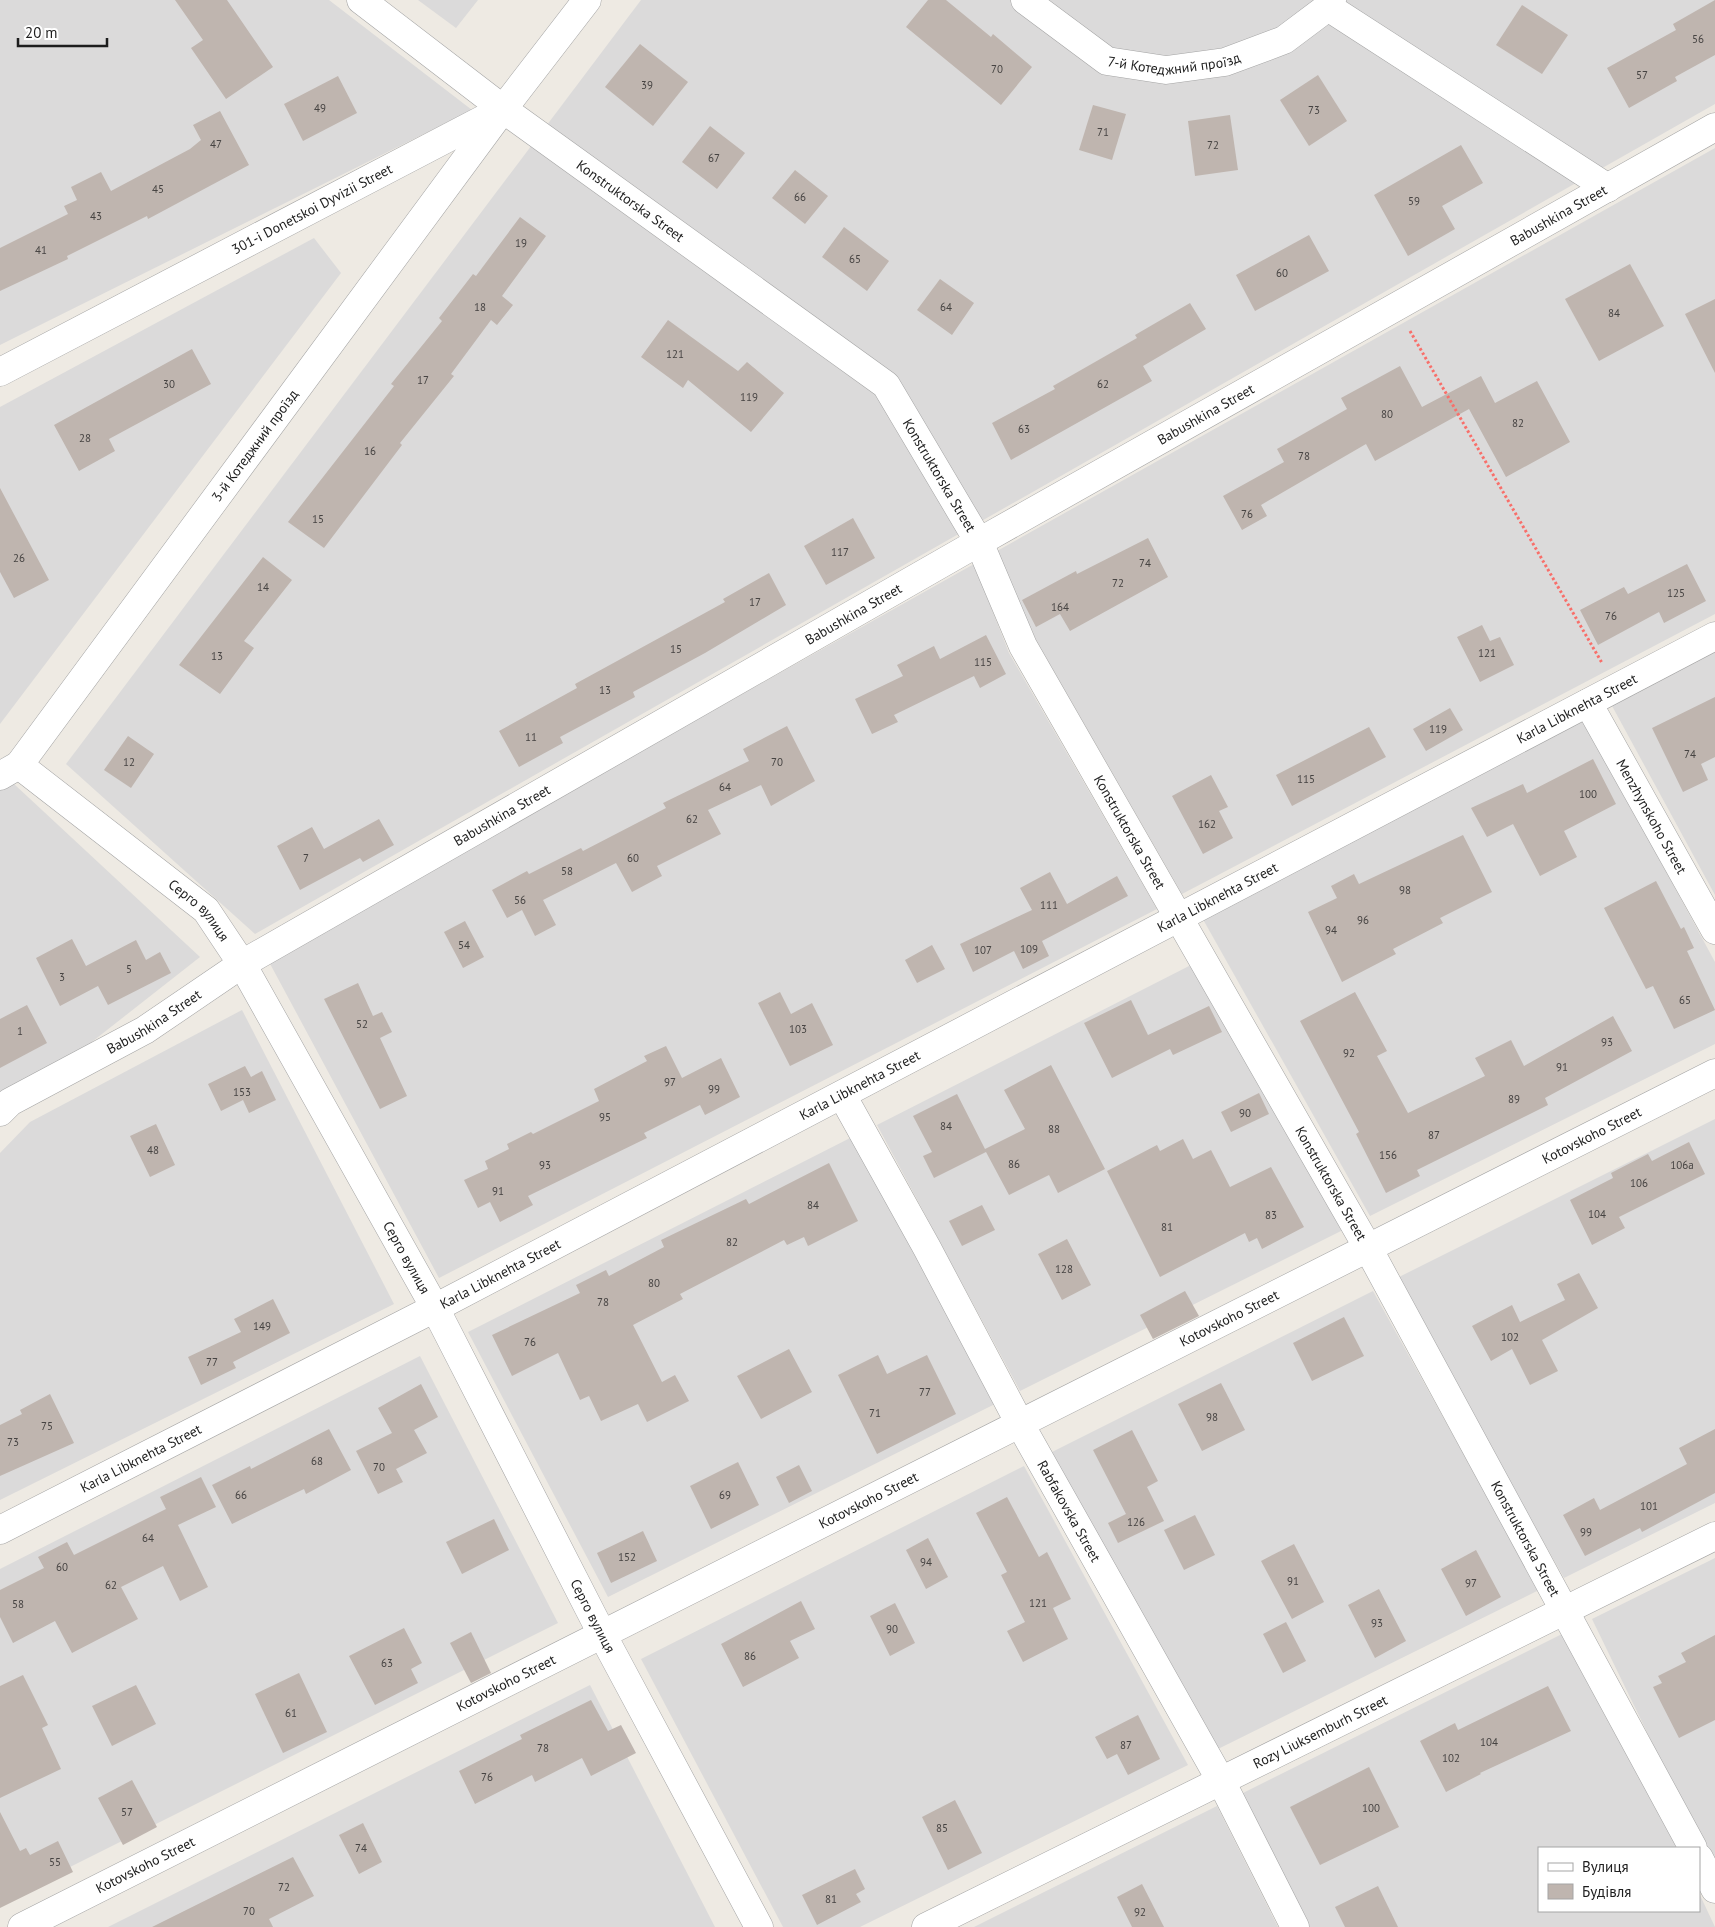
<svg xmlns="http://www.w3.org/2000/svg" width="1715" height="1927" viewBox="0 0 1715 1927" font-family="'PT Sans',sans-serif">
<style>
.residential{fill:#dbdada}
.building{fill:#bfb5af}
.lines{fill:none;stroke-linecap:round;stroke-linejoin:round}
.minor-casing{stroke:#a4a4a4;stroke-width:29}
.path{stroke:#f86f6a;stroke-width:3;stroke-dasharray:2.5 2.5;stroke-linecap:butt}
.minor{stroke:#fff;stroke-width:28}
.labels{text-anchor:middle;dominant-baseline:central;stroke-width:5;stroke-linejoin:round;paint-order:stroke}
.number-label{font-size:11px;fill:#464342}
.street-label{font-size:14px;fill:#1d1d1d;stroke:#fff}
</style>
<rect width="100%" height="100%" fill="#eeeae3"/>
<g class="residential">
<polygon points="0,0 329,0 472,110 0,345"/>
<polygon points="418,0 478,0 456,28"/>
<polygon points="641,0 1715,0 1715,104 255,934 66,764"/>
<polygon points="1715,148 1715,614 1182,894 1036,640 997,551"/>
<polygon points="314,238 341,273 0,724 0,407"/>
<polygon points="974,564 1009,653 1157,909 439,1278 268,960"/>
<polygon points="1715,651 1715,895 1611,704"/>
<polygon points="1583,718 1715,962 1715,1044 1370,1216 1200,914"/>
<polygon points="0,771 200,957 0,1114"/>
<polygon points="1191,965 1343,1230 1020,1391 877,1125"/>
<polygon points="242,1010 394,1304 0,1500 0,1153 30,1122"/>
<polygon points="1715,1119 1715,1503 1564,1578 1395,1279"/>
<polygon points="856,1135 1003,1400 608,1597 468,1332"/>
<polygon points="1373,1291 1539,1590 1218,1749 1050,1453"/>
<polygon points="420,1356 558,1623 0,1902 0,1569"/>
<polygon points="1024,1466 1188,1765 860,1927 783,1927 641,1659"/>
<polygon points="1715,1558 1715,1872 1592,1619"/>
<polygon points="1570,1630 1677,1848 1539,1848 1539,1911 1699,1911 1699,1893 1715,1927 1307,1927 1239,1795"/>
<polygon points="590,1685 715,1927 108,1927"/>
<polygon points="1217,1806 1278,1927 974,1927"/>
</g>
<g class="building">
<polygon points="175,0 227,0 273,67 226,99 191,48 203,40"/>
<polygon points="928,0 946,0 991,37 993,34 1032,67 1001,105 906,27"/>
<polygon points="1715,0 1715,55 1675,77 1677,81 1629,108 1607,68 1676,30 1673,24"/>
<polygon points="1522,5 1568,35 1542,74 1496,45"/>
<polygon points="640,44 688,82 653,126 605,87"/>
<polygon points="1318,75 1347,121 1309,146 1280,100"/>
<polygon points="338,76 357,113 303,141 284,104"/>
<polygon points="1093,105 1126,114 1112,160 1079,150"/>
<polygon points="220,111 249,165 148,219 147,216 67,256 68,259 0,291 0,248 68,214 64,206 77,200 71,187 101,172 111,191 190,149 201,140 193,125"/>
<polygon points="1230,115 1238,170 1195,176 1188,121"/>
<polygon points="710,126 745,153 717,189 682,162"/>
<polygon points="1461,145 1483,183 1442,206 1455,229 1408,256 1374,195"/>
<polygon points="795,170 828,196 805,224 772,198"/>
<polygon points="520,217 546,236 502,296 513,305 497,325 491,320 451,374 454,376 400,443 402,445 324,548 288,522 394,386 391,384 442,321 439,318 473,274 476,276"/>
<polygon points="844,227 889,261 867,291 822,257"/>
<polygon points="1309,235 1329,271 1255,311 1236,275"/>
<polygon points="1630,264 1664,326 1599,361 1565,299"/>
<polygon points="940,279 974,303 952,335 917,310"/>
<polygon points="1715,299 1715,373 1685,314"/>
<polygon points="1190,303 1206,329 1143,366 1152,381 1011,460 992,423 1055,389 1053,386 1137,338 1135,335"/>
<polygon points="668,320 738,371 747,362 784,393 751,432 688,380 683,388 641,357"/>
<polygon points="192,349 211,384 109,439 115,451 79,471 54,425"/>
<polygon points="1400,366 1422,407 1481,376 1495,403 1537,381 1570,442 1506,477 1469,409 1375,461 1366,444 1261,505 1267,516 1242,530 1223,496 1284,462 1277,449 1347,409 1341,398"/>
<polygon points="0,488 49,580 14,598 0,572"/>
<polygon points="853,518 875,558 826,585 804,546"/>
<polygon points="1148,538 1168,577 1070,631 1060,614 1036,627 1022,600 1076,571 1077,574"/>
<polygon points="263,557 292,580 244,641 254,648 220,694 179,665"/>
<polygon points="1687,564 1706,601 1664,623 1659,612 1598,645 1580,610 1624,587 1628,594"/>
<polygon points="769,573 786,605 705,653 633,692 635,697 560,737 563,743 519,767 499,731 577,688 575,684 725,602 723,599"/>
<polygon points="1482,625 1490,641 1500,637 1514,665 1480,682 1457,637"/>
<polygon points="986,635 1006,674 980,688 974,676 894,715 898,722 872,734 855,699 903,676 897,665 934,646 940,659"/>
<polygon points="1715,697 1715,757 1701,764 1708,780 1683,792 1652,728"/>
<polygon points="1450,708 1463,730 1426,751 1413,729"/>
<polygon points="787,726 815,781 771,806 761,785 708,810 721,834 657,866 662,876 632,892 616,863 543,900 556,925 535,936 522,910 507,918 492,890 527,871 529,874 581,848 583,851 666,808 663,803 749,761 743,749"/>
<polygon points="1369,727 1386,757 1292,806 1276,775"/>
<polygon points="128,736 154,754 131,788 104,770"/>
<polygon points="1593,759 1616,804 1564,831 1577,857 1540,876 1513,824 1487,837 1471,808 1523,784 1527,793"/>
<polygon points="1211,775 1228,807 1219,811 1233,838 1203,854 1172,796"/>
<polygon points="379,819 394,845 363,862 360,858 300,890 277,846 312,827 324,849"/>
<polygon points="1463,835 1492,892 1440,918 1443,923 1393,949 1396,954 1342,982 1308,912 1337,898 1331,886 1354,874 1359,884"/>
<polygon points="1050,872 1067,904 1117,876 1128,896 1042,941 1049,956 1023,969 1014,951 973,972 960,944 1032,910 1020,888"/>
<polygon points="1656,881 1681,929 1684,927 1694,948 1687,951 1715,1010 1674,1029 1653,986 1646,989 1604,908"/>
<polygon points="465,921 484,957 463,968 444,932"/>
<polygon points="72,939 86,966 136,940 146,960 160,952 171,973 108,1005 98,986 60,1006 36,958"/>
<polygon points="932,945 945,969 917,983 905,960"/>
<polygon points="358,983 373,1016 382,1012 392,1032 380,1038 407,1096 380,1109 324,999"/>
<polygon points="780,992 791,1014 812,1003 833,1045 790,1066 758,1003"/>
<polygon points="1355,992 1387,1051 1377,1056 1408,1113 1485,1076 1475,1058 1511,1040 1524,1066 1613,1016 1632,1051 1545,1098 1548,1105 1417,1170 1420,1176 1386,1193 1356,1134 1359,1132 1300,1021"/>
<polygon points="1131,1000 1148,1035 1209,1006 1222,1032 1173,1055 1170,1049 1112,1078 1084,1023"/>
<polygon points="27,1005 47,1043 0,1068 0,1019"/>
<polygon points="666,1046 682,1078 721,1058 740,1097 705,1115 700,1105 644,1133 647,1138 528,1196 533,1205 500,1222 490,1202 478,1208 464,1180 488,1169 485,1161 509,1149 507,1144 531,1132 533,1134 599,1101 594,1089 647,1061 644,1056"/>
<polygon points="1051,1065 1105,1169 1058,1193 1049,1175 1009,1195 986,1152 934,1178 923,1156 932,1152 913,1116 957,1094 985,1149 1025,1129 1004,1090"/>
<polygon points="245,1066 251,1077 262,1071 276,1100 249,1113 243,1100 221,1111 208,1084"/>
<polygon points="1259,1093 1269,1114 1231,1132 1221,1112"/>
<polygon points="156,1124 175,1165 150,1177 130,1136"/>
<polygon points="1183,1139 1193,1159 1211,1150 1230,1187 1271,1167 1304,1227 1262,1249 1257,1238 1249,1242 1245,1233 1160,1277 1107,1171 1157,1145 1160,1151"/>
<polygon points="1689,1142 1705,1174 1619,1217 1625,1228 1592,1245 1570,1200 1613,1178 1611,1173 1648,1154 1652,1161"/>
<polygon points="829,1163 858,1221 808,1246 804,1237 787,1245 784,1240 680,1294 683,1299 633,1325 662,1382 675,1375 689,1401 647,1422 638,1404 601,1421 589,1396 580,1400 558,1353 512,1376 492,1335 580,1293 576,1285 606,1270 609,1276 664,1247 661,1240 746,1199 749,1204"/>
<polygon points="982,1205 995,1230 962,1246 949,1221"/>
<polygon points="1067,1239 1091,1285 1062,1300 1038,1254"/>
<polygon points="1579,1273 1598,1308 1542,1340 1558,1371 1530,1385 1512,1349 1491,1361 1472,1326 1512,1305 1520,1322 1565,1300 1557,1284"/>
<polygon points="1185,1291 1199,1316 1153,1339 1140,1315"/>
<polygon points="273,1299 290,1333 233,1362 236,1368 201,1385 188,1357 241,1332 234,1319"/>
<polygon points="1344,1317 1364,1356 1312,1381 1293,1343"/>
<polygon points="789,1349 812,1392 761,1419 737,1376"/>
<polygon points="878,1355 887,1374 927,1355 956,1414 877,1454 838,1375"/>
<polygon points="1221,1383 1245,1430 1202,1451 1178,1404"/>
<polygon points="421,1384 438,1417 414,1430 427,1453 396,1469 403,1482 378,1494 356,1451 392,1433 378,1408"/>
<polygon points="50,1394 74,1443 0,1476 0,1425 22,1414 20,1410"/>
<polygon points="329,1429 351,1470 306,1494 304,1489 232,1524 212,1485 250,1466 251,1469"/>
<polygon points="1715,1429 1715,1493 1642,1532 1640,1528 1585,1556 1563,1515 1594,1498 1600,1510 1687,1464 1679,1448"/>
<polygon points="1132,1430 1158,1481 1147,1487 1164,1521 1118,1543 1108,1523 1126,1514 1093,1450"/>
<polygon points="738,1462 759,1505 711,1529 690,1486"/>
<polygon points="799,1465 812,1491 789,1503 776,1477"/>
<polygon points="201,1477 216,1507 178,1525 208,1587 180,1601 163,1566 121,1587 138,1619 99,1639 72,1653 55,1621 13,1643 0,1617 0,1590 44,1568 38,1557 67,1542 74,1555 166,1509 160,1497"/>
<polygon points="1007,1497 1039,1557 1047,1552 1071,1599 1053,1608 1068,1639 1023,1662 1007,1631 1025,1622 1001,1575 1007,1572 976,1513"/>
<polygon points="1195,1515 1215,1555 1184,1570 1164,1530"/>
<polygon points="494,1519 509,1550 462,1574 446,1542"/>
<polygon points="643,1531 657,1561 611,1583 597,1553"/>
<polygon points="928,1538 948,1577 926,1589 906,1550"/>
<polygon points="1294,1544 1324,1602 1292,1619 1261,1561"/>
<polygon points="1476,1550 1501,1597 1466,1616 1441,1569"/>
<polygon points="1379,1589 1406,1641 1375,1658 1348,1605"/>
<polygon points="801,1601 815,1629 790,1641 799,1658 743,1687 721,1644"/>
<polygon points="895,1603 915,1643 890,1656 870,1616"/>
<polygon points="1286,1622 1306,1661 1283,1673 1263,1634"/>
<polygon points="404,1628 422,1663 411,1669 418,1683 375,1705 349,1656"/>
<polygon points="471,1632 491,1673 471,1683 450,1643"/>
<polygon points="1715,1635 1715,1720 1679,1738 1653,1687 1662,1683 1658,1676 1686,1662 1681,1653"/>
<polygon points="299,1673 327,1732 283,1753 255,1694"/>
<polygon points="23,1675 48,1725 42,1728 61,1769 0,1798 0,1686"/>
<polygon points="136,1685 156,1724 112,1746 92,1706"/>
<polygon points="1548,1686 1571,1731 1480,1773 1481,1774 1446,1792 1420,1741 1455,1723 1458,1730"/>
<polygon points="591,1700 608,1731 621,1725 636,1753 591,1776 582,1758 535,1782 532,1775 475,1804 459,1771 522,1739 520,1735"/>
<polygon points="1138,1715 1160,1759 1128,1775 1117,1754 1107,1759 1095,1737"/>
<polygon points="1369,1767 1399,1827 1320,1865 1290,1807"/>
<polygon points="132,1780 157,1827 123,1845 98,1798"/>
<polygon points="955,1800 982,1853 948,1870 922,1817"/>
<polygon points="0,1812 20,1851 26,1848 30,1855 58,1841 73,1872 0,1908"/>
<polygon points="363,1823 382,1862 359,1874 339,1835"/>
<polygon points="293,1857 314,1896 269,1919 273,1927 152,1927"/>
<polygon points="855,1869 865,1889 856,1894 861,1902 817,1925 802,1895"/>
<polygon points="1142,1884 1164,1927 1132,1927 1117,1897"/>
<polygon points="1378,1886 1398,1927 1345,1927 1335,1907"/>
</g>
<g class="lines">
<defs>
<g id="minor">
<path id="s1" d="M361,0L503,109L886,385L979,542L1023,646L1368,1248L1693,1848"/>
<path id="s2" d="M1025,0L1107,61L1166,70L1225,62L1284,40L1328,7L1332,0"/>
<polyline points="1328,7 1608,188"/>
<path id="s3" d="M0,372L503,109L587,0"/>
<path id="s4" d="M1588,703L1715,930"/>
<path id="s5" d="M19,765L206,910L242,964L435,1308L602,1634L759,1927"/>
<path id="s6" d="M0,776L19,765L503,109"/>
<path id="s7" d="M842,1095L927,1248L1020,1424L1221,1781L1295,1927"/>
<path id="s8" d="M0,1112L10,1102L145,1030L242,964L979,542L1715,127"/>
<path id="s9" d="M0,1530L435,1308L1715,636"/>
<polyline points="1699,1858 1715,1889"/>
<path id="s10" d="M22,1927L1715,1073"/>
<path id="s11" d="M926,1927L1715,1536"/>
</g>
</defs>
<use href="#minor" class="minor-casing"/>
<polyline class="path" points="1410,331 1602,663"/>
<use href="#minor" class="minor"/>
</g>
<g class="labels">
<g class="number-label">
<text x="1698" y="39">56</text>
<text x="997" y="69">70</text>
<text x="1642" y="75">57</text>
<text x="647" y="85">39</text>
<text x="320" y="108">49</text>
<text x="1314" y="110">73</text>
<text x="1103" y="132">71</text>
<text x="216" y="144">47</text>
<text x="1213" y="145">72</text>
<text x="714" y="158">67</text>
<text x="158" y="189">45</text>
<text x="800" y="197">66</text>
<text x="1414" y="201">59</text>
<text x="96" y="216">43</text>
<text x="521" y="243">19</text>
<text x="41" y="250">41</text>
<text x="855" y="259">65</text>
<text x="1282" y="273">60</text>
<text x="480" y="307">18</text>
<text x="946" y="307">64</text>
<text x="1614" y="313">84</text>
<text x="675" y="354">121</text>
<text x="423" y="380">17</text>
<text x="169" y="384">30</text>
<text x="1103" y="384">62</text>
<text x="749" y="397">119</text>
<text x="1387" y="414">80</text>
<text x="1518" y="423">82</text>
<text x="1024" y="429">63</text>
<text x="85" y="438">28</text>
<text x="370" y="451">16</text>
<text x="1304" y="456">78</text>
<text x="1247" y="514">76</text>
<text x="318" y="519">15</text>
<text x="840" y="552">117</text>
<text x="19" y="558">26</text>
<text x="1145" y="563">74</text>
<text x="1118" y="583">72</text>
<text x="263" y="587">14</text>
<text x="1676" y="593">125</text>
<text x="755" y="602">17</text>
<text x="1060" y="607">164</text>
<text x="1611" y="616">76</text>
<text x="676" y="649">15</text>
<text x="1487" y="653">121</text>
<text x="217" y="656">13</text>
<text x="983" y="662">115</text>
<text x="605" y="690">13</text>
<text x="1438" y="729">119</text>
<text x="531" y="737">11</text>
<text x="1690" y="754">74</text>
<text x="129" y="762">12</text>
<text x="777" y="762">70</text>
<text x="1306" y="779">115</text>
<text x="725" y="787">64</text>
<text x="1588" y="794">100</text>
<text x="692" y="819">62</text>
<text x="1207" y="824">162</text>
<text x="306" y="858">7</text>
<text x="633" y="858">60</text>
<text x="567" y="871">58</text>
<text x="1405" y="890">98</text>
<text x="520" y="900">56</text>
<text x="1049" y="905">111</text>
<text x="1363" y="920">96</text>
<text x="1331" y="930">94</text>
<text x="464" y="945">54</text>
<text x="1029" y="949">109</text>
<text x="983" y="950">107</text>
<text x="129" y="969">5</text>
<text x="62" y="977">3</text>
<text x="1685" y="1000">65</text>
<text x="362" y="1024">52</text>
<text x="798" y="1029">103</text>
<text x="20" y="1031">1</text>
<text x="1607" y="1042">93</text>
<text x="1349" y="1053">92</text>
<text x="1562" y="1067">91</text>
<text x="670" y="1082">97</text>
<text x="714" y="1089">99</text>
<text x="242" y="1092">153</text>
<text x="1514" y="1099">89</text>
<text x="1245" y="1113">90</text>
<text x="605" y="1117">95</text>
<text x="946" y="1126">84</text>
<text x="1054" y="1129">88</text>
<text x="1434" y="1135">87</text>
<text x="153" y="1150">48</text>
<text x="1388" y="1155">156</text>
<text x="1014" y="1164">86</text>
<text x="545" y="1165">93</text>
<text x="1682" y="1165">106а</text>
<text x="1639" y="1183">106</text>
<text x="498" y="1191">91</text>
<text x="813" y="1205">84</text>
<text x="1597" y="1214">104</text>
<text x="1271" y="1215">83</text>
<text x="1167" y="1227">81</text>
<text x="732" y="1242">82</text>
<text x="1064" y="1269">128</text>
<text x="654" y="1283">80</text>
<text x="603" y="1302">78</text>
<text x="262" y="1326">149</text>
<text x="1510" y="1337">102</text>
<text x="530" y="1342">76</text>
<text x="212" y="1362">77</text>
<text x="925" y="1392">77</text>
<text x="875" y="1413">71</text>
<text x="1212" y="1417">98</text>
<text x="47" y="1426">75</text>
<text x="13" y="1442">73</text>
<text x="317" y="1461">68</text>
<text x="379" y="1467">70</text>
<text x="241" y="1495">66</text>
<text x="725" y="1495">69</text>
<text x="1649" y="1506">101</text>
<text x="1136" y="1522">126</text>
<text x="1586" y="1532">99</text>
<text x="148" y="1538">64</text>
<text x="627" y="1557">152</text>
<text x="926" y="1562">94</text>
<text x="62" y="1567">60</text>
<text x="1293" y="1581">91</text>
<text x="1471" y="1583">97</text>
<text x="111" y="1585">62</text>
<text x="1038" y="1603">121</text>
<text x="18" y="1604">58</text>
<text x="1377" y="1623">93</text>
<text x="892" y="1629">90</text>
<text x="750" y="1656">86</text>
<text x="387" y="1663">63</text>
<text x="291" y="1713">61</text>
<text x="1489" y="1742">104</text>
<text x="1126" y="1745">87</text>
<text x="543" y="1748">78</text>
<text x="1451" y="1758">102</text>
<text x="487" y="1777">76</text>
<text x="1371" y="1808">100</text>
<text x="127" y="1812">57</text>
<text x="942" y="1828">85</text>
<text x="361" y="1848">74</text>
<text x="55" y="1862">55</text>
<text x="284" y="1887">72</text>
<text x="831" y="1899">81</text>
<text x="249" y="1911">70</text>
<text x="1140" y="1912">92</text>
</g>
<g class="street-label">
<text stroke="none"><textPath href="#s2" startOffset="170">7-й Котеджний проїзд</textPath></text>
<text stroke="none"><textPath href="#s1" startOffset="336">Konstruktorska Street</textPath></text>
<text stroke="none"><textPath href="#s3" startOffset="352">301-i Donetskoi Dyvizii Street</textPath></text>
<text stroke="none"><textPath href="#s8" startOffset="1799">Babushkina Street</textPath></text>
<text stroke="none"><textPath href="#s8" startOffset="1394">Babushkina Street</textPath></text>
<text stroke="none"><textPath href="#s6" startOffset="419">3-й Котеджний проїзд</textPath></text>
<text stroke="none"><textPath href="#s1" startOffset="756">Konstruktorska Street</textPath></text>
<text stroke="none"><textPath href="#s8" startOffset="989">Babushkina Street</textPath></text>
<text stroke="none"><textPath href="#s9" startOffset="1778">Karla Libknehta Street</textPath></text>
<text stroke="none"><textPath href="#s8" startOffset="584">Babushkina Street</textPath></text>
<text stroke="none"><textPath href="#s4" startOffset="130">Menzhynskoho Street</textPath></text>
<text stroke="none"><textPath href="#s1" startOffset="1161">Konstruktorska Street</textPath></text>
<text stroke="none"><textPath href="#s9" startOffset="1372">Karla Libknehta Street</textPath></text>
<text stroke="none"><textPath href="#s5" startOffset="232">Серго вулиця</textPath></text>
<text stroke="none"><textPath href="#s8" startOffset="179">Babushkina Street</textPath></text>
<text stroke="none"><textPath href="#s9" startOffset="968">Karla Libknehta Street</textPath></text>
<text stroke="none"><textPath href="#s10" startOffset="1758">Kotovskoho Street</textPath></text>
<text stroke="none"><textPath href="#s1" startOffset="1566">Konstruktorska Street</textPath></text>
<text stroke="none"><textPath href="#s5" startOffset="638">Серго вулиця</textPath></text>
<text stroke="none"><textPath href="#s9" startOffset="562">Karla Libknehta Street</textPath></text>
<text stroke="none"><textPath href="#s10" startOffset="1352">Kotovskoho Street</textPath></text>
<text stroke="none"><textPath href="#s9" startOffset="158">Karla Libknehta Street</textPath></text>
<text stroke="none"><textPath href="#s10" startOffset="948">Kotovskoho Street</textPath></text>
<text stroke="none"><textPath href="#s7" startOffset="474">Rabfakovska Street</textPath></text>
<text stroke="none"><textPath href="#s1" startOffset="1971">Konstruktorska Street</textPath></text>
<text stroke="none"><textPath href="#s5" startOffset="1042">Серго вулиця</textPath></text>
<text stroke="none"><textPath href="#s10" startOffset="542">Kotovskoho Street</textPath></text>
<text stroke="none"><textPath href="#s11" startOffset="440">Rozy Liuksemburh Street</textPath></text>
<text stroke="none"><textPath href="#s10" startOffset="138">Kotovskoho Street</textPath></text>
</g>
</g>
<rect x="1538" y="1847" width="162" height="65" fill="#ffffff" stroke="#a5a5a5"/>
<rect x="1548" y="1863" width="25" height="8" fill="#ffffff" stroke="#a5a5a5"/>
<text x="1582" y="1872" font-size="15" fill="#1d1d1d">Вулиця</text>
<rect x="1548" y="1884" width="25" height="15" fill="#bfb5af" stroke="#a5a5a5"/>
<text x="1582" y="1897" font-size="15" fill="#1d1d1d">Будівля</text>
<path d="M18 38v8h89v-8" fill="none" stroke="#1d1d1d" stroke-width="2.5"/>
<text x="25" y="38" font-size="15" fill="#1d1d1d" stroke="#ffffff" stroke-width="4" paint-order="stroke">20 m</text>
</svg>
